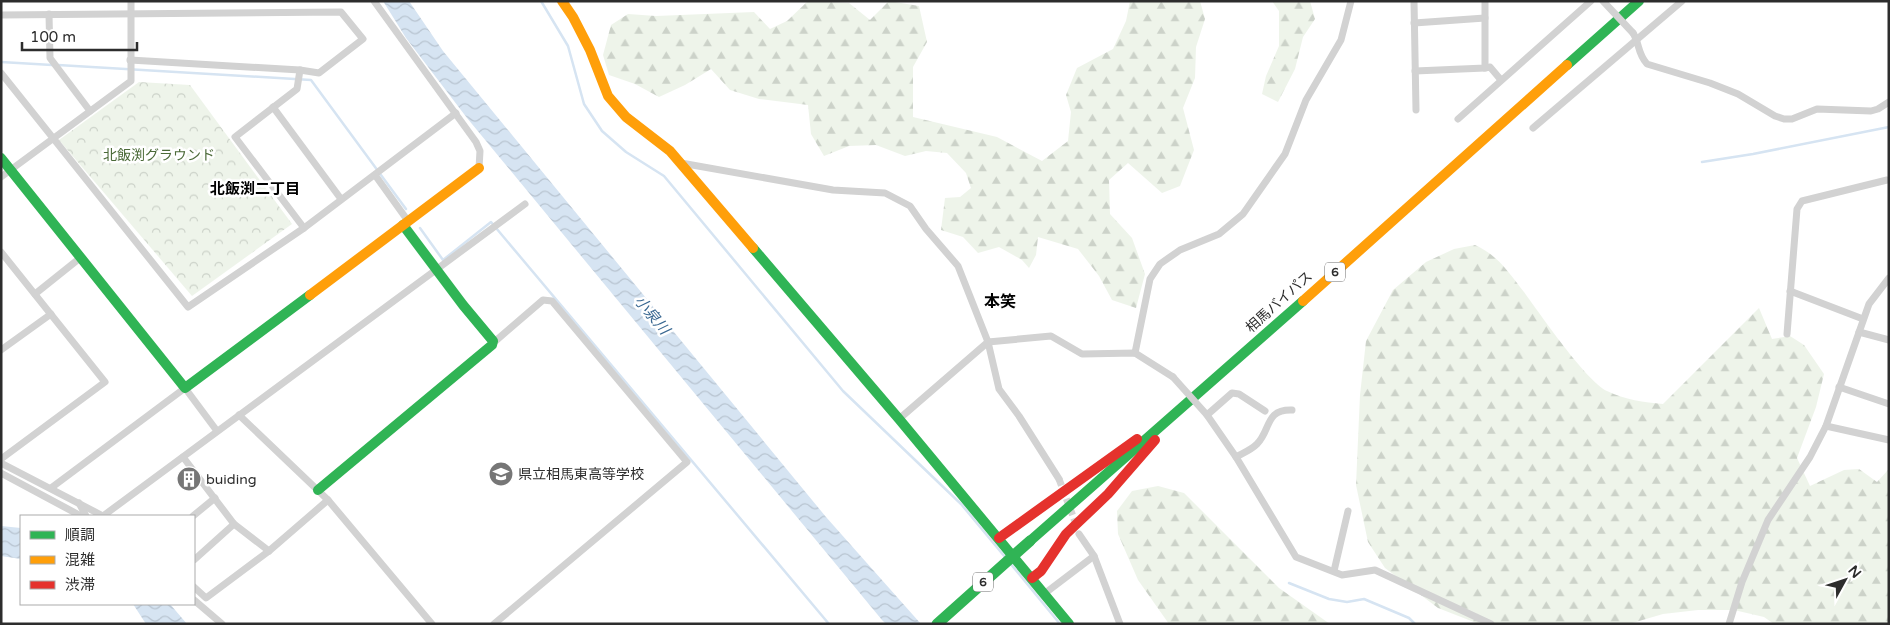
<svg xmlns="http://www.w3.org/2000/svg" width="1890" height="625" viewBox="0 0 1890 625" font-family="'Varela Round','Noto Sans JP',sans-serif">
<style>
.forest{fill:url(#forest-firs)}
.park{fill:url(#park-crowns)}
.water{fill:url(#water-waves)}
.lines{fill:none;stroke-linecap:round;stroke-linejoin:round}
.stream{stroke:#d6e4f2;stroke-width:2.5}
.street-tunnel{stroke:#d5d5d5;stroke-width:7;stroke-dasharray:7 3.5;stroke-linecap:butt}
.street{stroke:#d2d2d2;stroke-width:7}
.fast{stroke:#30b455;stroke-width:10}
.slow{stroke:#ff9f0a;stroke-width:10}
.jam{stroke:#e5322d;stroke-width:10}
.street-bridge{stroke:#d2d2d2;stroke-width:7}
.fast-bridge{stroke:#30b455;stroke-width:11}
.labels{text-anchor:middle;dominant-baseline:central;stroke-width:5;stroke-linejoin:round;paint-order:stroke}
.shield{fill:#fff;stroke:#6c6c6c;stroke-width:1}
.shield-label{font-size:12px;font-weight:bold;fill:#2d2d2d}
.park-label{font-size:14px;fill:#4b6a38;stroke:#fff}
.street-label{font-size:14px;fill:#2d2d2d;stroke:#fff}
.poi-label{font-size:14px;fill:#2d2d2d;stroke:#fff;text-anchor:start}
.neighbourhood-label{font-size:15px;font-weight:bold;fill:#000;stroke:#fff}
.water-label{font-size:15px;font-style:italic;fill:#386791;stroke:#fff}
.quarter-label{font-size:16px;font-weight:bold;fill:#000;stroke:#fff}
</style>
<defs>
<pattern id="forest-firs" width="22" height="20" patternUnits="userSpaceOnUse" patternTransform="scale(1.25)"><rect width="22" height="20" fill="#eef4ea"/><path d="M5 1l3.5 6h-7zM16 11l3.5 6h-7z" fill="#ccd2c9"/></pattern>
<pattern id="park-crowns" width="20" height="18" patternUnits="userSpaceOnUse" patternTransform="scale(1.25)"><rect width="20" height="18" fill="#eef4ea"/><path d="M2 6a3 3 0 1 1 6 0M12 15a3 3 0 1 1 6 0" fill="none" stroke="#ccd2c9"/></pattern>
<pattern id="water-waves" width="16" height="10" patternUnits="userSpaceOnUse" patternTransform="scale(1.25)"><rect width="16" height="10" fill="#d6e4f2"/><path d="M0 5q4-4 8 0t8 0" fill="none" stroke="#b8c4d0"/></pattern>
</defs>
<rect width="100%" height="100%" fill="#fff"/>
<g class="forest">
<polygon points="808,1 849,3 870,20 889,1 919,6 927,42 913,67 913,117 997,137 1042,161 1068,141 1071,112 1066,95 1077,68 1113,49 1126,21 1130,1 1200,1 1205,19 1196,47 1195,78 1183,108 1194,150 1180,186 1162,193 1128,163 1109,180 1110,214 1132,238 1145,274 1136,308 1112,300 1099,276 1078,249 1038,237 1036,255 1029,268 1022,260 999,247 978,253 963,237 941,230 945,198 960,197 971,188 966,173 947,153 926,151 905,156 876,145 849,146 824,156 811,134 808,105 759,99 730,90 711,69 685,85 659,97 635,84 609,75 603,55 611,25 628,14 656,16 754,12 770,29 787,21"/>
<polygon points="1272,1 1310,1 1315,19 1303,37 1295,69 1278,102 1262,94 1266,76 1279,46 1279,11"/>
<path d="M1475,245C1499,256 1508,272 1524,292C1540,314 1586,381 1607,391C1625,400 1644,402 1663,404L1759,308L1772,339L1790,336L1804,345L1824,374L1816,407L1797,458L1810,486L1844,470L1859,469L1877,482L1889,469V624H1774L1764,617L1734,610H1698L1663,614L1629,624H1479L1438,608L1385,568L1368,542L1356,485L1360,395L1366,341L1393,290L1426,262L1454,249Z"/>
<polygon points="1158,486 1184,493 1279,588 1330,624 1169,624 1138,580 1118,534 1117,511 1132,491"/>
</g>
<polygon class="park" points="139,82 190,85 292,224 192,296 59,140"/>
<g class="water">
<polygon points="383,1 409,1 443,51 826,517 921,624 886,624 882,620 467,118 406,38"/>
<polygon points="1,526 21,528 21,559 1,556"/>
<polygon points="133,604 170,604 187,624 146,624"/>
</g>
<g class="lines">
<g class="stream">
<polyline points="541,1 568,46 584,104 602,131 626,152 664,176 843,391 961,504 1005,557"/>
<polyline points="1,62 52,65"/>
<polyline points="58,65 311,80 406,209"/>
<polyline points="1702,162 1753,154 1889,127"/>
<polyline points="420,228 443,260 491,222 829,624"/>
<polyline points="1010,563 1060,624"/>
<polyline points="1289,583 1329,599 1347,602 1364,599 1409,618 1415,624"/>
</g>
<polyline class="street-tunnel" points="1059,479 1077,527"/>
<g class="street">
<polyline points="374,1 476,142 480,151 479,168"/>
<polyline points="1414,1 1416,110"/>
<polyline points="49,14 50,58 90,111"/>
<polyline points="1,15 341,12 363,39 319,73 300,70 130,60"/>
<polyline points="1414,23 1485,18"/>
<path d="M1633,33C1640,44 1637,53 1647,64L1710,83L1738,94L1775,116L1784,119H1792L1817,109L1871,111L1878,109L1889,102"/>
<polyline points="1485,68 1490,67 1501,80"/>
<polyline points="300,70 297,89 235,137 304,228"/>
<polyline points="1415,71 1485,68 1485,1"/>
<polyline points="1,73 188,307 304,228 456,113"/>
<polyline points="273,107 341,199"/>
<polyline points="1458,119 1591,1"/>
<polyline points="1533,128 1682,1"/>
<polyline points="681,163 833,190 885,193 910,206 926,229 958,266 988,342 999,389 1019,416 1059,479"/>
<polyline points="375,175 408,221"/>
<polyline points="1,177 131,81 131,1"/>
<polyline points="1,252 105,382 1,459"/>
<polyline points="1790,291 1863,319"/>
<polyline points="35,294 80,258"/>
<polyline points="1859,332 1889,340"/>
<polyline points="1787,334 1797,209 1802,201 1887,180"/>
<polyline points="492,344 543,300 552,301 687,462 494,624"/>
<polyline points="1,350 51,314"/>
<polyline points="1135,353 1150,279 1160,264 1180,250 1219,234 1243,214 1285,154 1306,100 1341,40 1351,1"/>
<polyline points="1839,387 1889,404"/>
<polyline points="1265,411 1239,394 1232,393 1207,415 1236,457 1296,557 1342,575 1375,570 1491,624"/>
<polyline points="239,415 328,500 432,624"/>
<polyline points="899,419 988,342 1051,336 1082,354 1135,353 1173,377"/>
<polyline points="1826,426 1889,440"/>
<polyline points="183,457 234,524 269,551"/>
<path d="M1236,457C1243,453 1251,450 1257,444C1271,430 1265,409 1292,410"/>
<polyline points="1,463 103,516"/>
<polyline points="1,473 81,516"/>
<polyline points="51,488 185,388 217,431"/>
<polyline points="79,503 86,516"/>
<polyline points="103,516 525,204"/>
<polyline points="193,516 215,498"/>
<polyline points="1079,534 1094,556 1120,624"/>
<polyline points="194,560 234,524"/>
<polyline points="1334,571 1348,511"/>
<polyline points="194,587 206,598 269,551 328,500"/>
<polyline points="1044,594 1094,556"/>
<polyline points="194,600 222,624"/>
<polyline points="1729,624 1742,582 1768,520 1810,457 1826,426 1869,304 1889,278"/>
</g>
<g class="fast">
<polyline points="1567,65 1639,1"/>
<polyline points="1,158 185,388 310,295"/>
<polyline points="753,248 899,419 1069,624"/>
<polyline points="318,490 492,345 493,341 463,305 403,225"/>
<polyline points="1030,541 1303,301"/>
</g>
<g class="slow">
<polyline points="562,1 573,17 590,50 608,96 626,117 670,151 753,248"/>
<polyline points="310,295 479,168"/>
<polyline points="1303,301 1567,65"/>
</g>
<g class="jam">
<polyline points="999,538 1137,439"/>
<polyline points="1032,578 1041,571 1066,534 1108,494 1155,440"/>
</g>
<g class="street-bridge">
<polyline points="1603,1 1633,33"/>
<polyline points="1173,377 1207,415"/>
</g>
<polyline class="fast-bridge" points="937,624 1030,541"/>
</g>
<defs>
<symbol id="school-disc" viewBox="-11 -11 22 22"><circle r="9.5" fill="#767676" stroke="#fff"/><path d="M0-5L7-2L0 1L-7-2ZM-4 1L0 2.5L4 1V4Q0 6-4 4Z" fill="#fff"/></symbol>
<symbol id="building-disc" viewBox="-11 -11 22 22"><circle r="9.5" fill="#767676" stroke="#fff"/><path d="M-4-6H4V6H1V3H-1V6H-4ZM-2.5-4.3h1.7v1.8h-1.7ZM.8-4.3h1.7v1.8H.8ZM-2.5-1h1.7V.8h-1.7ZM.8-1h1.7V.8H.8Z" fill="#fff"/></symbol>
</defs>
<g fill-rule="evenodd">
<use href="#school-disc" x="487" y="460" width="28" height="28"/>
<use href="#building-disc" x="175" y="465" width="28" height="28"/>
</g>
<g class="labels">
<g class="shield">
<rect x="1325" y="262.5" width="20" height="19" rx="4"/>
<rect x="973" y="572.5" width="20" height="19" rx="4"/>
</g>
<g class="shield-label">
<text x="1335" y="272">6</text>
<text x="983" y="582">6</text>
</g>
<g class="park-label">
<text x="159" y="155">北飯渕グラウンド</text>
</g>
<g class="street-label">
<text transform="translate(1279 302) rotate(-42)">相馬バイパス</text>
</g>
<g class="poi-label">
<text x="518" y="474">県立相馬東高等学校</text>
<text x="206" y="479">buiding</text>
</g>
<g class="neighbourhood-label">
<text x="255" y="189">北飯渕二丁目</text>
</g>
<g class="water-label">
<text transform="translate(652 315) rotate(50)">小泉川</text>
</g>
<g class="quarter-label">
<text x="1000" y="302">本笑</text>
</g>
</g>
<rect width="1890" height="625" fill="none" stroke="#2d2d2d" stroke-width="5"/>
<rect x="20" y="515" width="175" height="90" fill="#ffffff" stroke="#ababab"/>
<rect x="30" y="531" width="25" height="8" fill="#30b455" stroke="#ababab"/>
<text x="65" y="540" font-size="15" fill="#2d2d2d">順調</text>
<rect x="30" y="556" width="25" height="8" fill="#ff9f0a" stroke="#ababab"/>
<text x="65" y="565" font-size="15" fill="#2d2d2d">混雑</text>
<rect x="30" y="581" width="25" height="8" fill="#e5322d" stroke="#ababab"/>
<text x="65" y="590" font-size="15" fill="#2d2d2d">渋滞</text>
<g transform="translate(1845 580) rotate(50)" stroke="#ffffff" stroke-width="4" paint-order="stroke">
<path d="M0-4L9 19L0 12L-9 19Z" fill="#2d2d2d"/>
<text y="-8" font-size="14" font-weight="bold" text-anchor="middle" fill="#2d2d2d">N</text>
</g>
<path d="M22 42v8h115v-8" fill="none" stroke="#2d2d2d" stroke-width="2.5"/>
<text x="30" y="42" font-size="15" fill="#2d2d2d" stroke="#ffffff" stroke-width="4" paint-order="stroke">100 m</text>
</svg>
